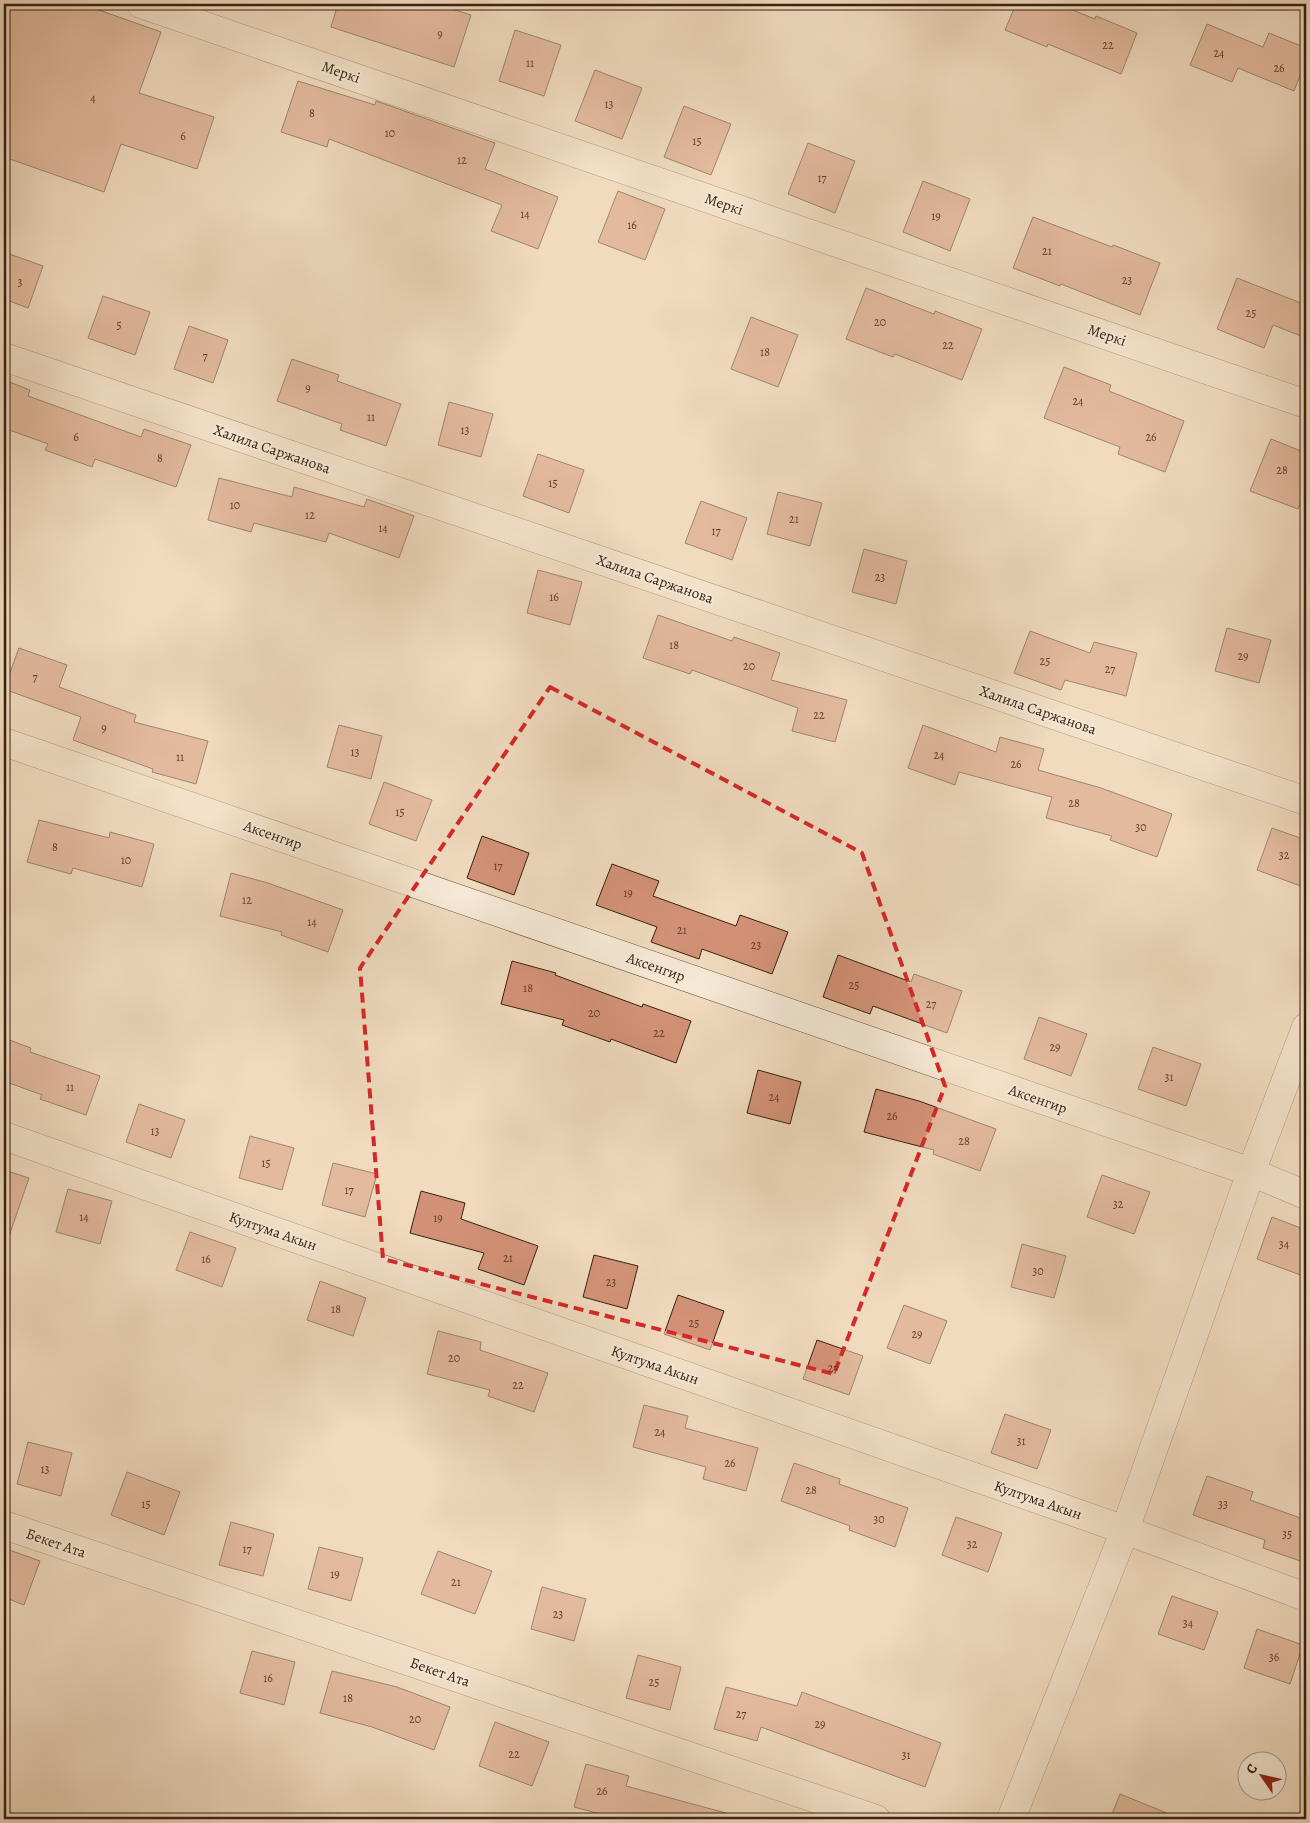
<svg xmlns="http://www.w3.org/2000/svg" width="1310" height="1823" viewBox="0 0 1310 1823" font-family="Alegreya,serif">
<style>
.building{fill:#d39277;stroke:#382111}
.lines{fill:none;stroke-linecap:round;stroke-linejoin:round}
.minor-casing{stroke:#66503c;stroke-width:29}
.minor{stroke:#f5e8d5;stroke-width:28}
.marked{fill:none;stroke:#d62828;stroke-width:4;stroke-dasharray:10 6;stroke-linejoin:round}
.labels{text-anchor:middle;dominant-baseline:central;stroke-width:4;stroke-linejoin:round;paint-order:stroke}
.number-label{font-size:12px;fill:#5f3d2a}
.street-label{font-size:15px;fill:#382111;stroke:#f5e8d5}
</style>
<rect width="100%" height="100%" fill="#f0dbbf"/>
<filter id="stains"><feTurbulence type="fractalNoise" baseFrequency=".004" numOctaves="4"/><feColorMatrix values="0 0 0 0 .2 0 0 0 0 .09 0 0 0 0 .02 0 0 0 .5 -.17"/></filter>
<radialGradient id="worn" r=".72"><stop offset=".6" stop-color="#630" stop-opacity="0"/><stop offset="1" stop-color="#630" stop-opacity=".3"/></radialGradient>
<g class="building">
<polygon points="4,4 82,4 161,32 139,93 214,117 197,169 121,144 104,192 4,157"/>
<polygon points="338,4 435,4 471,15 454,67 331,27"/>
<polygon points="1016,4 1058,4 1095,19 1096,16 1137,33 1121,74 1048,44 1047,47 1005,30"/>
<polygon points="1207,24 1263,47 1269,33 1306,48 1306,61 1294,91 1238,68 1232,82 1190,65"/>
<polygon points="515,30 561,45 544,96 499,81"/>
<polygon points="595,70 642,88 622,139 575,121"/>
<polygon points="298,81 375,105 376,101 495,143 485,169 558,197 538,249 491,231 502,205 329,139 327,147 281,132"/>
<polygon points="684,106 731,124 711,175 664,157"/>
<polygon points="808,143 855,161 835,213 788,194"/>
<polygon points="923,181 970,199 950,251 903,232"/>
<polygon points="618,191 665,209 645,260 598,242"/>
<polygon points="1033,217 1112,247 1113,245 1160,263 1140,315 1061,284 1060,286 1013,268"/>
<polygon points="4,252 43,266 28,308 4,299"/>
<polygon points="1237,278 1306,305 1306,338 1273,325 1264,348 1217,329"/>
<polygon points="866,288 934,314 935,311 982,329 962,380 895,354 893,357 846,339"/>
<polygon points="103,296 150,312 135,355 88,338"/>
<polygon points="751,317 798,335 778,387 731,369"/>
<polygon points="189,326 228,340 213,383 174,369"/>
<polygon points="292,359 339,375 337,381 401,404 386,446 340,430 342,424 277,401"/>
<polygon points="1064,367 1111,385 1109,391 1184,421 1165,472 1118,454 1120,447 1044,418"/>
<polygon points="4,380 30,390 28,396 141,437 144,429 191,445 176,487 95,459 92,467 45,450 48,444 4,428"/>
<polygon points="449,402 493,414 481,457 438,445"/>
<polygon points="1271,439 1306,453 1306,486 1298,509 1250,491"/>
<polygon points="538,454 584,470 569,513 523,496"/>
<polygon points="219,478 292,497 294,487 364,507 367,499 414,516 399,558 329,533 326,542 254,523 251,532 208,520"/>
<polygon points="778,492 822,503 810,546 767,534"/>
<polygon points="701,501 747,518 732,560 685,543"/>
<polygon points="864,549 907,561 896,604 852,592"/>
<polygon points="538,570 582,582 570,625 527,613"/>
<polygon points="658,615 732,641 734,637 780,653 771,680 847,700 835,742 792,731 798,708 692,670 690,674 643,658"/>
<polygon points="1227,628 1271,640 1259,683 1215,671"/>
<polygon points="1030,631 1090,653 1094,642 1137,653 1126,696 1065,680 1061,690 1014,673"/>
<polygon points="19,648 67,665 59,687 136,715 134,722 208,741 196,784 152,772 153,769 73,740 81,717 4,689"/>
<polygon points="339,725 382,736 371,779 327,767"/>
<polygon points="923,725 996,752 1000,737 1044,749 1038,770 1101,788 1172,814 1157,857 1110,840 1112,836 1046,818 1052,797 959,772 955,785 908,768"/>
<polygon points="384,782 432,800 416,841 369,824"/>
<polygon points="39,820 109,838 110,832 154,844 142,887 73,868 71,874 27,862"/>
<polygon points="1272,828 1306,840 1306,888 1257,870"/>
<polygon points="482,836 529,853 514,895 467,878"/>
<polygon points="612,864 659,881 653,896 736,926 740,915 788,932 772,974 702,949 699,959 651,942 657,927 596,905"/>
<polygon points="231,873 268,883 343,910 328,952 281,935 282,932 220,916"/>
<polygon points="838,955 911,982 914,974 962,991 947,1033 873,1006 870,1014 823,997"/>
<polygon points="512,961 556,973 555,975 642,1007 643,1004 691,1021 676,1063 611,1039 610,1042 562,1025 564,1020 501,1004"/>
<polygon points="1039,1017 1087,1034 1071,1076 1024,1059"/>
<polygon points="4,1038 31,1048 30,1052 100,1076 86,1115 40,1099 42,1095 4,1081"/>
<polygon points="1153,1047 1201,1064 1186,1106 1138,1089"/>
<polygon points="758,1070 801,1082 790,1124 747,1113"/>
<polygon points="876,1089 919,1101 996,1129 980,1171 933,1154 934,1150 864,1132"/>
<polygon points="139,1104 185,1120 171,1158 126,1142"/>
<polygon points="250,1136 294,1148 282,1190 239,1178"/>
<polygon points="333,1163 377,1174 365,1217 322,1205"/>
<polygon points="4,1170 29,1178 7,1242 4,1241"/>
<polygon points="1102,1175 1150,1192 1134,1234 1087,1217"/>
<polygon points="68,1189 112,1201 100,1244 56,1232"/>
<polygon points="421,1191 465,1203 461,1219 538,1246 524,1285 478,1269 484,1253 410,1233"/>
<polygon points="1272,1217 1306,1230 1306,1277 1257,1259"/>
<polygon points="190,1232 236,1248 222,1287 176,1270"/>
<polygon points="1022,1244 1066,1256 1054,1298 1011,1287"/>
<polygon points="594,1255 638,1266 627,1309 583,1297"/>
<polygon points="320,1281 366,1298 353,1336 307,1320"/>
<polygon points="678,1295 724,1311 710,1350 664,1334"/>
<polygon points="904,1305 947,1321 930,1364 887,1348"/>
<polygon points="438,1331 481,1342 480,1350 548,1373 534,1412 488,1396 490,1390 427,1374"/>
<polygon points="817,1340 863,1356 849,1395 803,1379"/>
<polygon points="644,1405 688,1416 685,1428 758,1448 746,1491 703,1479 706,1467 633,1447"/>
<polygon points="1005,1414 1051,1430 1037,1469 991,1453"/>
<polygon points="28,1442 72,1453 61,1496 17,1484"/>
<polygon points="794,1463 840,1479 839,1484 908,1508 895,1547 849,1530 850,1526 781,1501"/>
<polygon points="127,1472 180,1492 164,1535 111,1515"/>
<polygon points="1207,1476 1253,1492 1250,1500 1306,1520 1306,1563 1263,1548 1265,1540 1193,1515"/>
<polygon points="956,1517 1002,1533 988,1572 942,1555"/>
<polygon points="231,1522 274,1534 263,1576 219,1565"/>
<polygon points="319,1547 363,1558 351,1601 308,1589"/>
<polygon points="4,1548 40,1561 24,1605 4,1597"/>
<polygon points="438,1551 492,1571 475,1614 421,1594"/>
<polygon points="542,1587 586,1599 574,1641 531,1629"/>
<polygon points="1172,1596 1218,1612 1204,1650 1158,1634"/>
<polygon points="1257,1629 1303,1645 1290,1684 1244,1668"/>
<polygon points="252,1651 295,1662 284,1705 240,1693"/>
<polygon points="638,1655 681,1667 670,1710 626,1698"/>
<polygon points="332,1671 397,1687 450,1707 434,1750 372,1727 320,1713"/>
<polygon points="726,1687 797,1706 802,1692 941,1743 925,1787 761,1727 757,1741 714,1729"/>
<polygon points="495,1722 549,1742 532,1786 479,1766"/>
<polygon points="586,1764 629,1776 626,1786 726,1813 725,1819 619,1819 574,1807"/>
<polygon points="1120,1794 1179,1818 1179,1819 1110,1819"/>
</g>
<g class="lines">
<defs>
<g id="minor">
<polyline points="141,4 1306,404"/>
<polyline points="4,357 1306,801"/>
<polyline points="4,742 1251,1172 1306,1195"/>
<polyline points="4,1136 1125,1530 1306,1597"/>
<polyline points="4,1525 876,1819"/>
<polyline points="1011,1819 1125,1530 1251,1172 1306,1027"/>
</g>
</defs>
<use href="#minor" class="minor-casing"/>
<use href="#minor" class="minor"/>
</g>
<path d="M0 0H1310V1823H0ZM550,687L862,853L945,1086L834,1374L383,1259L360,968Z" fill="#f0dbbf" fill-opacity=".55" fill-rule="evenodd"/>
<path class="marked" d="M550,687L862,853L945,1086L834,1374L383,1259L360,968Z"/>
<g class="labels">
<g class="number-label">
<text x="440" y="34">9</text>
<text x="1108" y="45">22</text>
<text x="1219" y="53">24</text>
<text x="530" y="63">11</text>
<text x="1279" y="68">26</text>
<text x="93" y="98">4</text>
<text x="609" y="104">13</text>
<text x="312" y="113">8</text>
<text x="390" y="133">10</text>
<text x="183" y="136">6</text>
<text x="697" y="141">15</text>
<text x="462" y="160">12</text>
<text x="822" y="178">17</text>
<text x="525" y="214">14</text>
<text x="936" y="216">19</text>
<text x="632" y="225">16</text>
<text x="1047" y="251">21</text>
<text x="1127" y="280">23</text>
<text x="20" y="282">3</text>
<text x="1251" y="313">25</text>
<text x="880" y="322">20</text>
<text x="119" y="325">5</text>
<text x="948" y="345">22</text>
<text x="765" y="352">18</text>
<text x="205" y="356">7</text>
<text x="308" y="388">9</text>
<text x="1078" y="401">24</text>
<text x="371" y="417">11</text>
<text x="465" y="430">13</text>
<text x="76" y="437">6</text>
<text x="1151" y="437">26</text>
<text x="160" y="458">8</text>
<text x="1282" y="470">28</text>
<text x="553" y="483">15</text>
<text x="235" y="505">10</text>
<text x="310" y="515">12</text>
<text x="794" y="519">21</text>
<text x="383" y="528">14</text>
<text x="716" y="531">17</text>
<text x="880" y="577">23</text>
<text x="554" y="597">16</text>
<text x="674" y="645">18</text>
<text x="1243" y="656">29</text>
<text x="1045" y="661">25</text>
<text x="749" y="666">20</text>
<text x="1110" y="669">27</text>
<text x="35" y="677">7</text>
<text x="819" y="715">22</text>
<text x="104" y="728">9</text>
<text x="355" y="752">13</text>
<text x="939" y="755">24</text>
<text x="180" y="757">11</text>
<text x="1016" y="764">26</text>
<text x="1074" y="803">28</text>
<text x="400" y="812">15</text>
<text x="1141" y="827">30</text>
<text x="55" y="847">8</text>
<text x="1284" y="855">32</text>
<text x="126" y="860">10</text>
<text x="498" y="866">17</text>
<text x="628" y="893">19</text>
<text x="247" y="900">12</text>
<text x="312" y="922">14</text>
<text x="682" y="930">21</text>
<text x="756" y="945">23</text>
<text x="854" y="985">25</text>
<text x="528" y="988">18</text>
<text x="931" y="1004">27</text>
<text x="594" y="1013">20</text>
<text x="659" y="1033">22</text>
<text x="1055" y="1047">29</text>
<text x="1169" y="1077">31</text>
<text x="70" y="1087">11</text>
<text x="774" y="1097">24</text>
<text x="892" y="1116">26</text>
<text x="155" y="1131">13</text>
<text x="964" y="1141">28</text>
<text x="266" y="1163">15</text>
<text x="349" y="1190">17</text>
<text x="1118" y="1204">32</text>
<text x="84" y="1217">14</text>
<text x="438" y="1218">19</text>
<text x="1284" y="1244">34</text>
<text x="508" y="1258">21</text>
<text x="206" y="1259">16</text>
<text x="1038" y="1271">30</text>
<text x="611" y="1282">23</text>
<text x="336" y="1309">18</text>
<text x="694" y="1323">25</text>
<text x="917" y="1334">29</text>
<text x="454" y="1358">20</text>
<text x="833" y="1368">27</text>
<text x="518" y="1385">22</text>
<text x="660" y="1432">24</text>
<text x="1021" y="1441">31</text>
<text x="730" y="1463">26</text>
<text x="45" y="1469">13</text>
<text x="811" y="1490">28</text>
<text x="146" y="1504">15</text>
<text x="1223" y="1504">33</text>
<text x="879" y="1519">30</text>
<text x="1287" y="1534">35</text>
<text x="972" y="1544">32</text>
<text x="247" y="1549">17</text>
<text x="335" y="1574">19</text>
<text x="456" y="1582">21</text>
<text x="558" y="1614">23</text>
<text x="1188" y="1623">34</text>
<text x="1274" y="1657">36</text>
<text x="268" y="1678">16</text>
<text x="654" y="1682">25</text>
<text x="348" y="1698">18</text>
<text x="741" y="1714">27</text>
<text x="415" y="1719">20</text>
<text x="820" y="1724">29</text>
<text x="514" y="1754">22</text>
<text x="906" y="1755">31</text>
<text x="602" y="1791">26</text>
</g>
<g class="street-label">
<text transform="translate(341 72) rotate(19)">Меркі</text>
<text transform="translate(724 204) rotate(19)">Меркі</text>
<text transform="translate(1107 335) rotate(19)">Меркі</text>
<text transform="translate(272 449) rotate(19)">Халила Саржанова</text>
<text transform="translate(655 579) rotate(19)">Халила Саржанова</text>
<text transform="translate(1038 710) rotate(19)">Халила Саржанова</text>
<text transform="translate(273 835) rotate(19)">Аксенгир</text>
<text transform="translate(656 967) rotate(19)">Аксенгир</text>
<text transform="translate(1038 1099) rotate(19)">Аксенгир</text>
<text transform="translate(273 1231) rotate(19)">Култума Акын</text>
<text transform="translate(655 1365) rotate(19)">Култума Акын</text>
<text transform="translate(1038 1500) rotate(19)">Култума Акын</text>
<text transform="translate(56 1543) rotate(19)">Бекет Ата</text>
<text transform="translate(440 1672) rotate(19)">Бекет Ата</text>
</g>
</g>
<rect width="1310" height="1823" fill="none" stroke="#f0dbbf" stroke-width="20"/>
<rect x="5" y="5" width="1300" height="1813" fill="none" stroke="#382111" stroke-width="2.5"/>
<rect x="10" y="10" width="1290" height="1803" fill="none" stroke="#382111"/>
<g transform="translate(1262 1776) rotate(304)"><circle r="24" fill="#f5e8d5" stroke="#a99887"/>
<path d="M0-4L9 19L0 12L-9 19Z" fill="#8f2418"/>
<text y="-8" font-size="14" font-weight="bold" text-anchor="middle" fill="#382111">С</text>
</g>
<rect width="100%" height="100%" filter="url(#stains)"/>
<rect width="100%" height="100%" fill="url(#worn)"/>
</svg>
